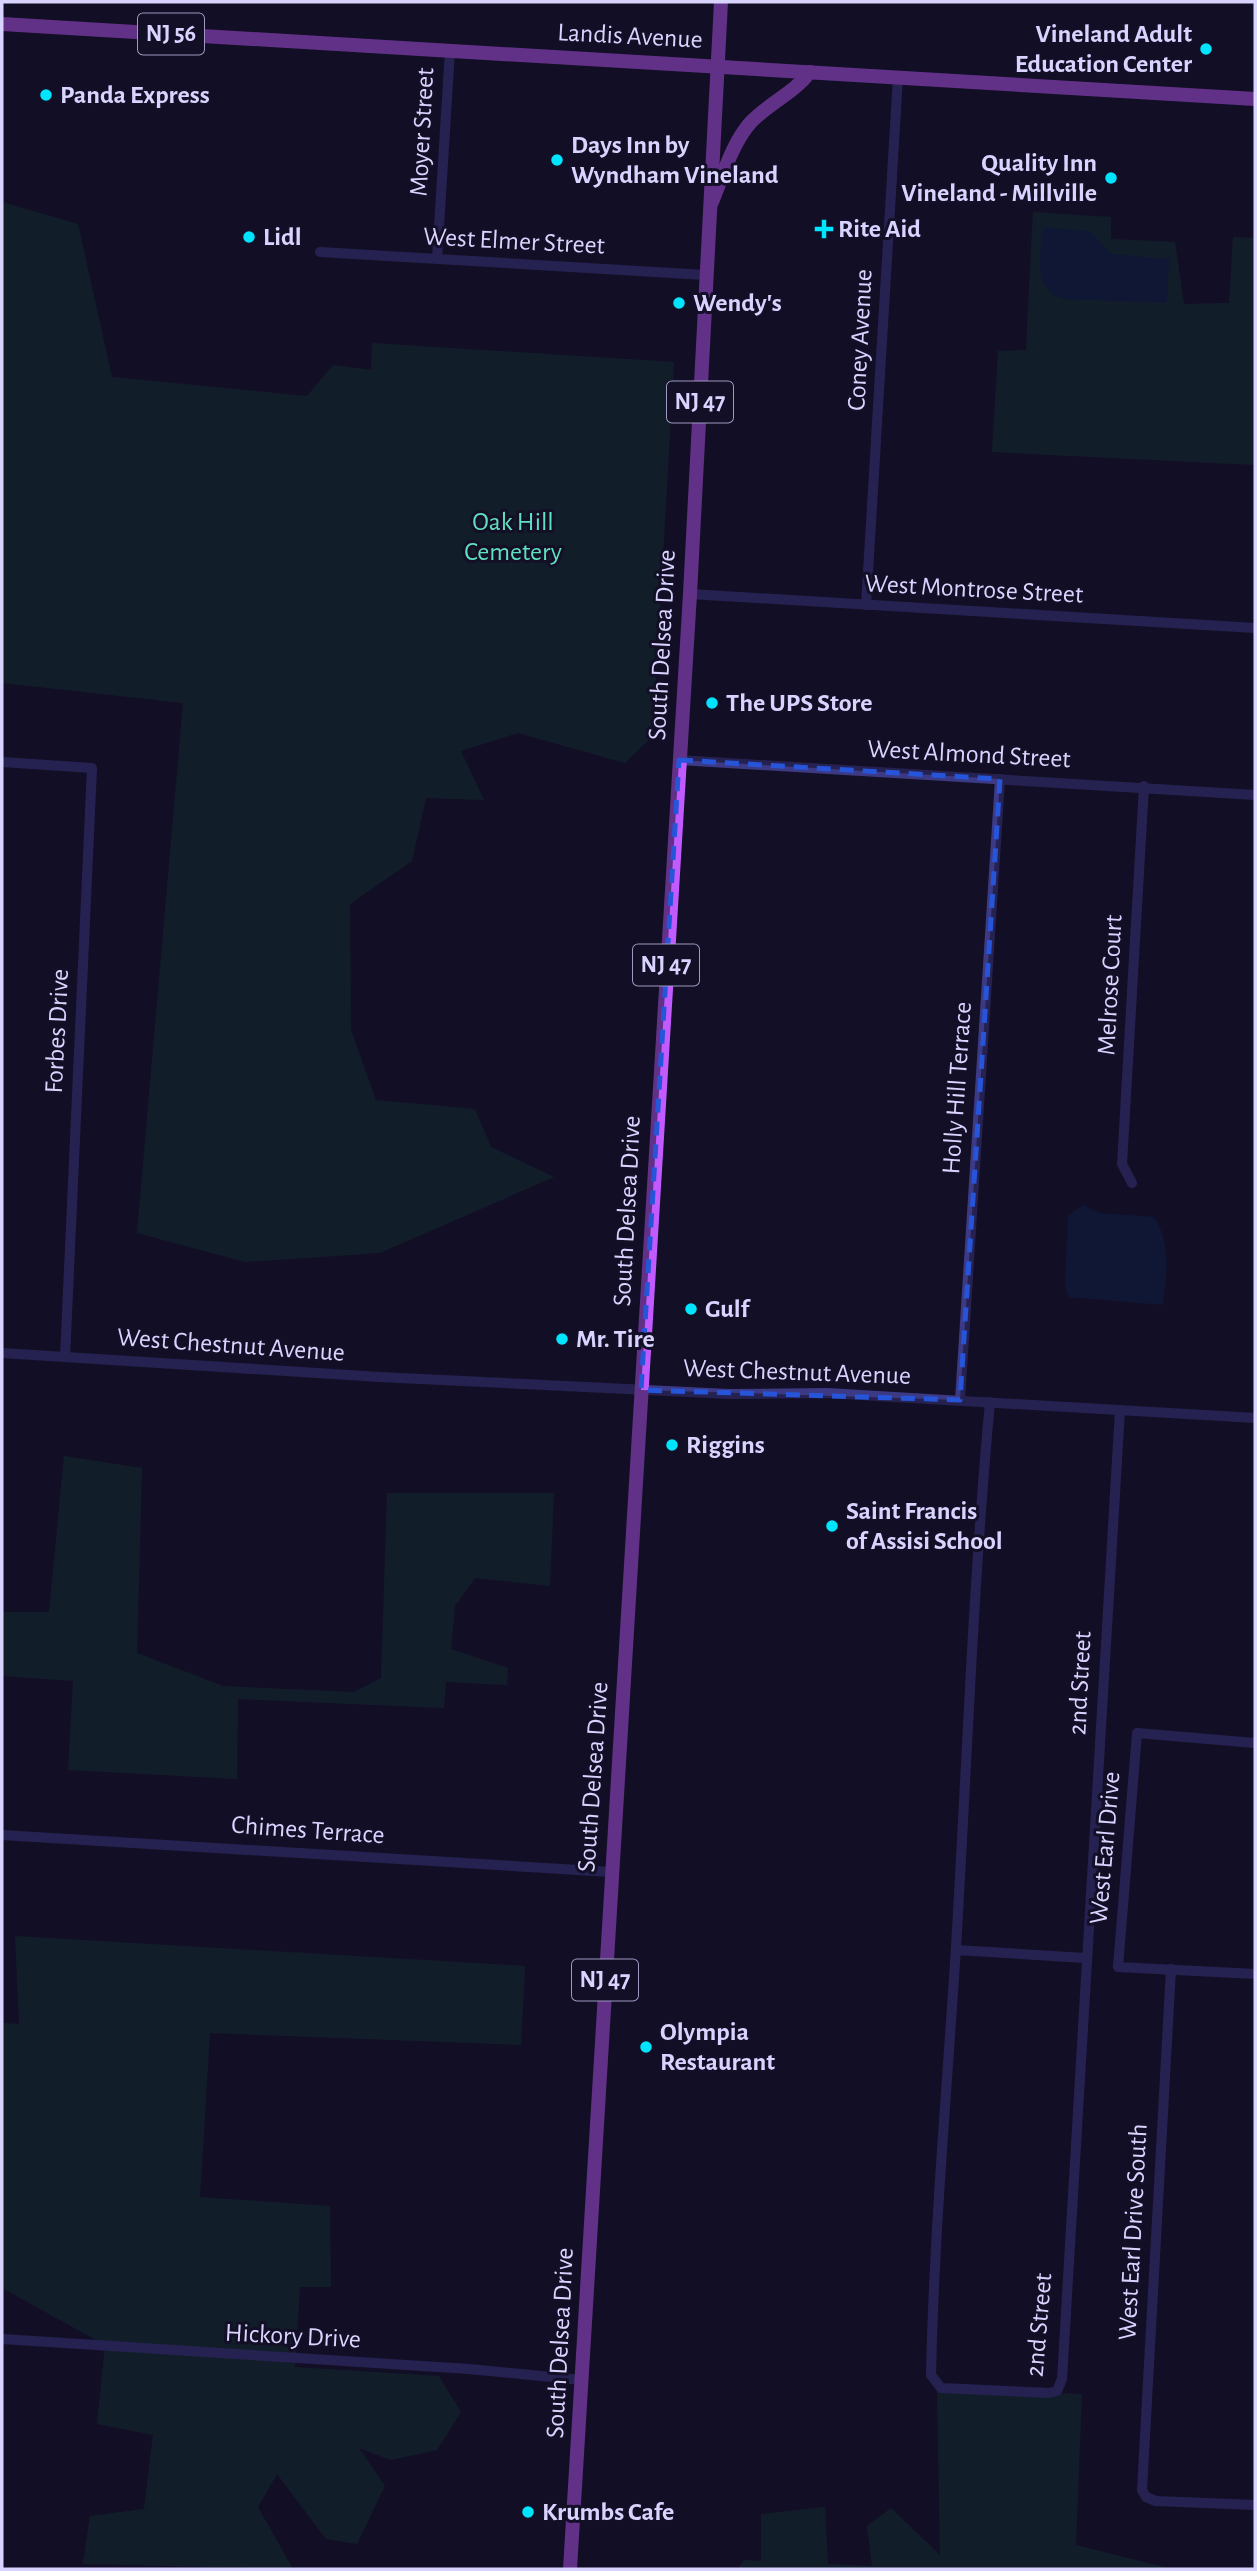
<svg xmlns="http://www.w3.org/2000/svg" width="1257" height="2571" viewBox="0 0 1257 2571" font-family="'Alegreya Sans',sans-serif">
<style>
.green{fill:#12302f}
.water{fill:#0c2248}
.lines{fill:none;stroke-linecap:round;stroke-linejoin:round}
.minor{stroke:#3d3a85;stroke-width:10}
.major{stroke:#c25bff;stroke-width:14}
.marked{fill:none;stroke:#2655da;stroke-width:5;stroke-dasharray:14 9;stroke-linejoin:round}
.poi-dot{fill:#00e5ff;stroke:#130f26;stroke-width:2.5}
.labels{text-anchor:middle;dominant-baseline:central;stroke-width:6;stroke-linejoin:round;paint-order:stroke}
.shield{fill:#130f26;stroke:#9e99be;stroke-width:2}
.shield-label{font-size:24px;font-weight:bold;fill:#d9d4ff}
.poi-label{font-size:26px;font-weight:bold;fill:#d9d4ff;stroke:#130f26;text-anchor:start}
.street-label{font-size:26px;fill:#d9d4ff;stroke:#130f26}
.park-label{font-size:26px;fill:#5fe0c0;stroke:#130f26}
</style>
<rect width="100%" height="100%" fill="#130f26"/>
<g class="green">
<polygon points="2,202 78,224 112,377 307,396 333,365 371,370 372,343 674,362 653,736 625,763 518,733 461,751 484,800 426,798 412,861 350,904 351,1030 376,1100 475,1109 491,1147 554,1177 380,1253 245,1262 137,1233 183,703 2,683"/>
<polygon points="1033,212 1111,217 1111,239 1175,242 1184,304 1229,303 1233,237 1255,238 1255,465 992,452 998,351 1026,350"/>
<polygon points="64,1456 142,1468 137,1653 223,1686 354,1692 381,1678 387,1493 554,1493 550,1586 475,1578 455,1606 451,1649 508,1668 507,1685 446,1682 444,1708 238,1699 237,1779 68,1770 73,1681 2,1676 2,1612 49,1612"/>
<polygon points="15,1936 525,1966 521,2045 210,2033 200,2197 330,2206 331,2287 300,2287 295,2367 439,2376 461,2412 437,2450 391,2460 359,2448 385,2486 357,2544 326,2539 277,2474 258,2507 293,2569 83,2564 90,2516 144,2509 153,2435 97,2424 105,2345 2,2288 2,2023 19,2024"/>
<polygon points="937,2388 1082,2394 1076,2545 1172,2569 738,2569 744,2560 761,2561 761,2514 825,2507 828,2564 872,2566 867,2526 891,2508 940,2555"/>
</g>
<g class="water">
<path d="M1046,227L1090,231L1111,254L1169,259L1167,303L1064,299C1032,290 1041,258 1042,230Z"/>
<path d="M1083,1205L1099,1213L1154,1217C1172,1245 1166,1273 1163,1305L1069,1297L1065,1287L1068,1215Z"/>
</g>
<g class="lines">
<g class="minor">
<polyline points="320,252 705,275"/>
<polyline points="437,259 450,50"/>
<polyline points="690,594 1255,628"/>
<polyline points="866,605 898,77"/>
<polyline points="679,760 1255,795"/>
<polyline points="2,762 92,768 65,1357"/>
<polyline points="1132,1183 1122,1164 1144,786"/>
<polyline points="2,1353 380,1377 729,1394 827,1393 1255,1418"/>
<polyline points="960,1400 1000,779"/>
<path d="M990,1402C973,1583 967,1765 956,1947C947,2090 934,2232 931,2375L941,2388L1049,2393L1057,2391L1062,2379L1120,1410"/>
<polyline points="1255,1743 1137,1733 1118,1967 1255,1974"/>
<polyline points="2,1835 611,1872"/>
<polyline points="956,1950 1085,1958"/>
<polyline points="1171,1969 1142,2490 1146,2497 1156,2501 1255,2505"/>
<polyline points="2,2339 469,2369 582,2380"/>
</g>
<g class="major">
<polyline points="2,24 1255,99"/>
<path d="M712,202C723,176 732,143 751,122C769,103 794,93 810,72"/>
<polyline points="570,2569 690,594 721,2"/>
</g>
</g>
<path d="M0 0H1257V2571H0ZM679,760L1000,779L960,1400L641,1390Z" fill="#130f26" fill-opacity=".55" fill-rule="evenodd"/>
<path class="marked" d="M679,760L1000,779L960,1400L641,1390Z"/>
<g class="poi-dot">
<circle cx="1206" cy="49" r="7"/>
<circle cx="46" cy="95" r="7"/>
<circle cx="557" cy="160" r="7"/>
<circle cx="1111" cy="178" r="7"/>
<path d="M820.5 218.5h7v7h7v7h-7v7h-7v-7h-7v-7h7z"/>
<circle cx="249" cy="237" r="7"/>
<circle cx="679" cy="303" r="7"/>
<circle cx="712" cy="703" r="7"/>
<circle cx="691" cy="1309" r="7"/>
<circle cx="562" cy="1339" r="7"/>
<circle cx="672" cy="1445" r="7"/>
<circle cx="832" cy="1526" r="7"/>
<circle cx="646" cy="2047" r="7"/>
<circle cx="528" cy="2512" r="7"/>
</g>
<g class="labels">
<g class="shield">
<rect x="138" y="13.5" width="66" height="41" rx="5"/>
<rect x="667" y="381.5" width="66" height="41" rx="5"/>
<rect x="633" y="944.5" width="66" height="41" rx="5"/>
<rect x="572" y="1959.5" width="66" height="41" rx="5"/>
</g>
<g class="shield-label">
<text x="171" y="34">NJ 56</text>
<text x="700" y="402">NJ 47</text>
<text x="666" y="965">NJ 47</text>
<text x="605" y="1980">NJ 47</text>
</g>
<g class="poi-label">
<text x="1192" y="34" text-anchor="end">Vineland Adult<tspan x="1192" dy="30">Education Center</tspan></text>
<text x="60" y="95">Panda Express</text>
<text x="571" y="145">Days Inn by<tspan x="571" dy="30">Wyndham Vineland</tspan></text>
<text x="1097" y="163" text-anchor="end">Quality Inn<tspan x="1097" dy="30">Vineland - Millville</tspan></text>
<text x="838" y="229">Rite Aid</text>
<text x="263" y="237">Lidl</text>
<text x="693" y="303">Wendy's</text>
<text x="726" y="703">The UPS Store</text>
<text x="705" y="1309">Gulf</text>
<text x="576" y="1339">Mr. Tire</text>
<text x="686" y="1445">Riggins</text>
<text x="846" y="1511">Saint Francis<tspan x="846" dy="30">of Assisi School</tspan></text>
<text x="660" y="2032">Olympia<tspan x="660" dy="30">Restaurant</tspan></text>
<text x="542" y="2512">Krumbs Cafe</text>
</g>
<g class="street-label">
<text transform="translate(630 36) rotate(3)">Landis Avenue</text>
<text transform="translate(422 132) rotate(-87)">Moyer Street</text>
<text transform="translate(514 241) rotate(3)">West Elmer Street</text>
<text transform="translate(860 340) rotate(-87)">Coney Avenue</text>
<text transform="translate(974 589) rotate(3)">West Montrose Street</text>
<text transform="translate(662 645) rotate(-87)">South Delsea Drive</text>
<text transform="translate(969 754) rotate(3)">West Almond Street</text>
<text transform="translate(1110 985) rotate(-87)">Melrose Court</text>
<text transform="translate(57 1031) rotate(-87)">Forbes Drive</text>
<text transform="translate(957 1088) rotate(-86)">Holly Hill Terrace</text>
<text transform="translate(627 1211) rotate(-87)">South Delsea Drive</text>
<text transform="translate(231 1345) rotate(4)">West Chestnut Avenue</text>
<text transform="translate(797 1372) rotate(2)">West Chestnut Avenue</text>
<text transform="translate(1080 1683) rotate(-87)">2nd Street</text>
<text transform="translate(593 1777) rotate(-86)">South Delsea Drive</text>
<text transform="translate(308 1830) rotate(4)">Chimes Terrace</text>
<text transform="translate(1105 1848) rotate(-85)">West Earl Drive</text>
<text transform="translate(1133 2232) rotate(-87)">West Earl Drive South</text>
<text transform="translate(1039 2325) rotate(-85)">2nd Street</text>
<text transform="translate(293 2336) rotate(3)">Hickory Drive</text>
<text transform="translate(560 2343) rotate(-87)">South Delsea Drive</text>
</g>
<g class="park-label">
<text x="513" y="522">Oak Hill<tspan x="513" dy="30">Cemetery</tspan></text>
</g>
</g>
<rect width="1257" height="2571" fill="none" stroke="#d9d4ff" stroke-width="7"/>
</svg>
